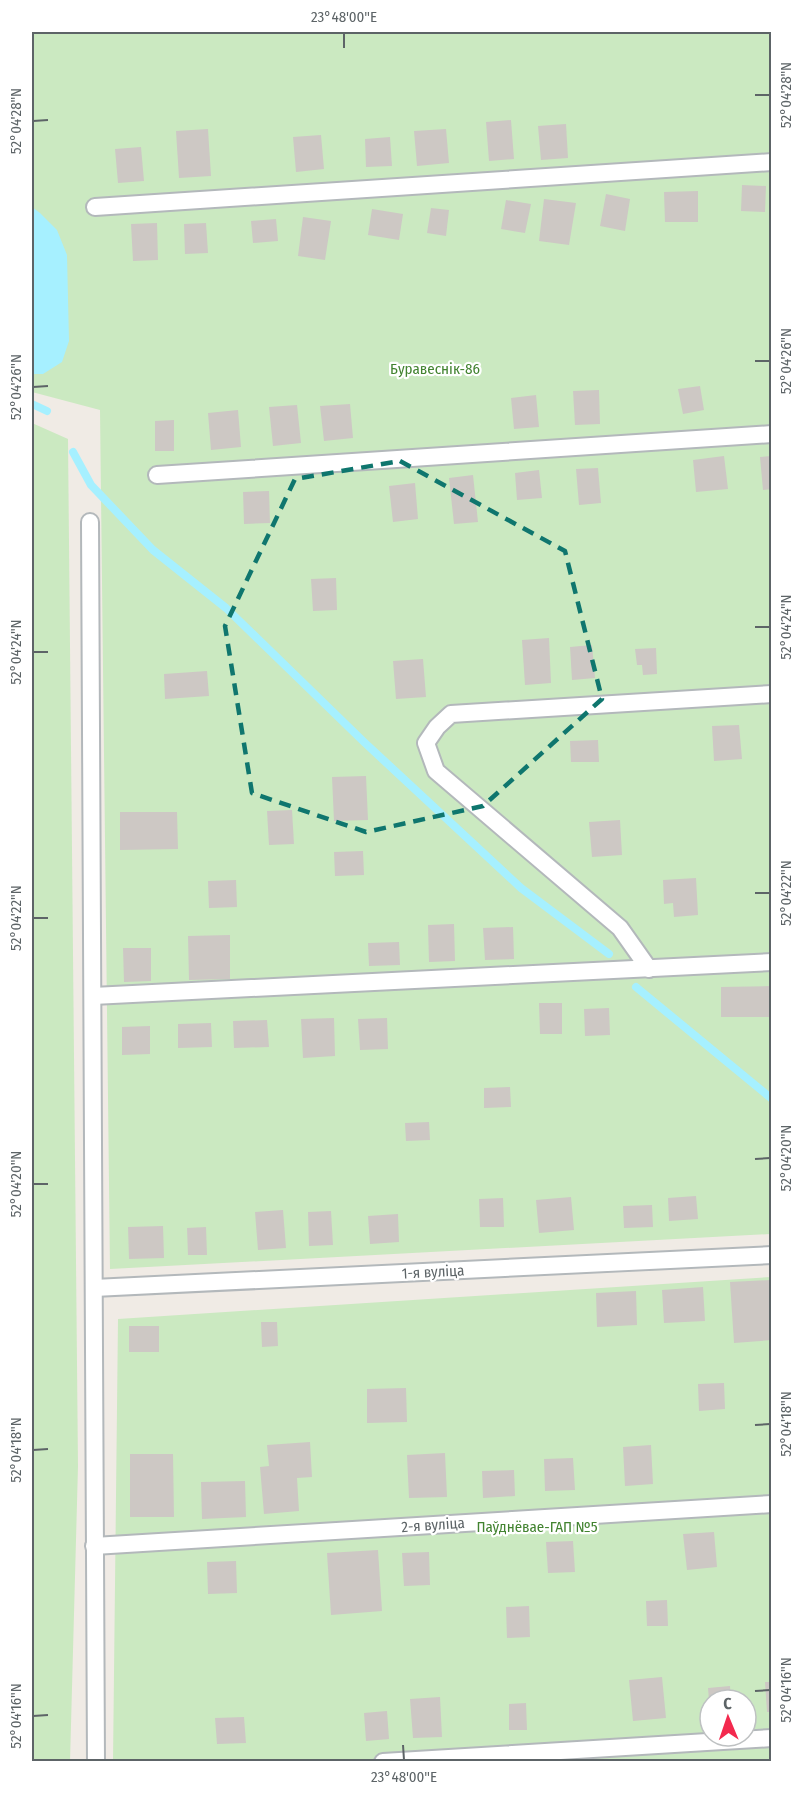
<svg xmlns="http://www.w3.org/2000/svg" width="803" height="1793" viewBox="0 0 803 1793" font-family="'Fira Sans Condensed',sans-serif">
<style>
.green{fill:#cbe9c1;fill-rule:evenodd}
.water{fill:#a6f0ff}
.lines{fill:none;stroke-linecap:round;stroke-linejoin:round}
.stream{stroke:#a6f0ff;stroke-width:8}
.building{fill:#cdc8c4}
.lane-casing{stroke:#b3b8bb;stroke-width:20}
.lane{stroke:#fff;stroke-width:16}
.marked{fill:none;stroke:#0f766e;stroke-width:4.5;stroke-dasharray:12 8;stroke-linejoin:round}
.ticks{fill:none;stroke:#5d6467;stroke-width:2}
.labels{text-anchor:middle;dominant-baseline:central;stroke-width:4.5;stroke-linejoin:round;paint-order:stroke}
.park-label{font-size:15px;fill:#428330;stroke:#fff}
.street-label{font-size:15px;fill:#5d6467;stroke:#fff}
.neatline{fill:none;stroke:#5d6467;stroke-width:2}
.ticks-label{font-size:15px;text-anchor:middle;fill:#5d6467}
</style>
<rect width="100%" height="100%" fill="#f0ebe5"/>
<g class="green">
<polygon points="32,32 771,32 771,1234 110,1269 100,410 32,392"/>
<polygon points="32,423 68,439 78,1466 70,1762 32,1761"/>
<path d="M771,1277V1761L113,1762L118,1319ZM710,1700H746V1736H710Z"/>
</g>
<polygon class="water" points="32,207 40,213 57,230 67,255 69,341 62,362 43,374 32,374"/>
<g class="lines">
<g class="stream">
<polyline points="32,404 47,411"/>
<polyline points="73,452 91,485 153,550 226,608 364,742 521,888 609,954"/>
<polyline points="636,987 772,1099"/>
</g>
</g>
<g class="building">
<polygon points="511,120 514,159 489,161 486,122"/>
<polygon points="566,124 568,158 541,160 538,126"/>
<polygon points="208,129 211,176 179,178 176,131"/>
<polygon points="446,129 449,163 417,166 414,131"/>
<polygon points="321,135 324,169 296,172 293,137"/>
<polygon points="390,137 392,166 366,167 365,139"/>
<polygon points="141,147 144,181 118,183 115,149"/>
<polygon points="742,185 766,186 765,212 741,211"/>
<polygon points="698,191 698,222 665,222 664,192"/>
<polygon points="606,194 630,199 625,231 600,226"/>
<polygon points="544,199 576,203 569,245 539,241"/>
<polygon points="506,200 531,204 525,233 501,229"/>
<polygon points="431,208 449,210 446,236 427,233"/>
<polygon points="372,209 403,214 399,240 368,235"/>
<polygon points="303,217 331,221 325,260 298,256"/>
<polygon points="276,219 278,241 253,243 251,221"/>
<polygon points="157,223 158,260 133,261 131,224"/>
<polygon points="206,223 208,253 185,254 184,224"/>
<polygon points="700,386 704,410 683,414 678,389"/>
<polygon points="599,390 600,424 575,425 573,391"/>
<polygon points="536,395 539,427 514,429 511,398"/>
<polygon points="350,404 353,438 324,441 320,406"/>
<polygon points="297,405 301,443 273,446 269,407"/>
<polygon points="238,410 241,447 211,450 208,413"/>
<polygon points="174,420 174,451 155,451 155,421"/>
<polygon points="724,456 728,489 696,492 693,460"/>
<polygon points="772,456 772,489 763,490 760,457"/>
<polygon points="598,468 601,503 579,505 576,469"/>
<polygon points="539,470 542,498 517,500 515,473"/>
<polygon points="473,475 478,522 454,524 449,478"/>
<polygon points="415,483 418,519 393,522 389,486"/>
<polygon points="269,491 270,523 244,524 243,492"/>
<polygon points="336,578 337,610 313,611 311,579"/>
<polygon points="549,638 551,683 525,685 522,640"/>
<polygon points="592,645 595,678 572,680 570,647"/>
<polygon points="656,648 657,674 643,675 642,665 637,665 635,649"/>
<polygon points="423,659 426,697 396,699 393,661"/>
<polygon points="207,671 209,696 165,699 164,674"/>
<polygon points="739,725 742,759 714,761 712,726"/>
<polygon points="598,740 599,762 571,762 570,741"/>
<polygon points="366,776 368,820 334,821 332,777"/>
<polygon points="292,810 294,844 269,845 267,811"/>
<polygon points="120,812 177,812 178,849 120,850"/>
<polygon points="620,820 622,855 592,857 589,822"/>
<polygon points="363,851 364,875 335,876 334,852"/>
<polygon points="696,878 698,915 674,917 673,903 664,904 663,880"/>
<polygon points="236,880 237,907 209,908 208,881"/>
<polygon points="454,924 455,961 429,962 428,925"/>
<polygon points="513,927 514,959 485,960 483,928"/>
<polygon points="230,935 230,979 189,980 188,936"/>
<polygon points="399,942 400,965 369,966 368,943"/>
<polygon points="123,948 151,948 151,981 124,982"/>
<polygon points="772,986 772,1017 721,1017 721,987"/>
<polygon points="539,1003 562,1003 562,1034 540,1034"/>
<polygon points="609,1008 610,1035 585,1036 584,1009"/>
<polygon points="334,1018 335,1056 303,1058 301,1019"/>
<polygon points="387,1018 388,1049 360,1050 358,1019"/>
<polygon points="267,1020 269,1047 234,1048 233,1021"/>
<polygon points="211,1023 212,1047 178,1048 178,1024"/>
<polygon points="150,1026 150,1054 122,1055 122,1027"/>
<polygon points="510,1087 511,1107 484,1108 484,1088"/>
<polygon points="429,1122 430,1140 406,1141 405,1123"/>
<polygon points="696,1196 698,1219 669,1221 668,1198"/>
<polygon points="571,1197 574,1230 539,1233 536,1200"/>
<polygon points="503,1198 504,1227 480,1227 479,1199"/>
<polygon points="652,1205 653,1227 624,1228 623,1206"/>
<polygon points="283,1210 286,1248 258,1250 255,1212"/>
<polygon points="331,1211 333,1245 309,1246 308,1212"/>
<polygon points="398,1214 399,1242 370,1244 368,1216"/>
<polygon points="163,1226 164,1258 129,1259 128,1227"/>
<polygon points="206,1227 207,1255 188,1255 187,1228"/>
<polygon points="771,1280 772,1340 734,1343 730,1282"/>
<polygon points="703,1287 705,1321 664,1323 662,1290"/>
<polygon points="636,1291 637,1325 597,1327 596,1293"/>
<polygon points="261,1322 277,1322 278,1346 262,1347"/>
<rect x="129" y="1326" width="30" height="26"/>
<polygon points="724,1383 725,1409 699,1411 698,1384"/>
<polygon points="406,1388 407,1422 367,1423 367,1389"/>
<polygon points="310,1442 312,1477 297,1478 299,1511 264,1514 260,1467 269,1466 267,1445"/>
<polygon points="651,1445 653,1484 625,1486 623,1447"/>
<polygon points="445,1453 447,1497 409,1498 407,1455"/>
<polygon points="130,1454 173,1454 174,1517 130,1517"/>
<polygon points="573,1458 575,1490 545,1491 544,1459"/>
<polygon points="514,1470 515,1496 483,1498 482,1471"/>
<polygon points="245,1481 246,1517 202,1519 201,1482"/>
<polygon points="714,1532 717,1567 687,1570 683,1534"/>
<polygon points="573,1541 575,1572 548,1573 546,1542"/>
<polygon points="378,1550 382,1611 331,1615 327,1553"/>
<polygon points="429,1552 430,1585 404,1586 402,1553"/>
<polygon points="236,1561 237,1593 208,1594 207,1562"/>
<polygon points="667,1600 668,1626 647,1626 646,1601"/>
<polygon points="529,1606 530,1637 507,1638 506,1607"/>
<polygon points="662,1677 666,1718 633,1721 629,1680"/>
<polygon points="765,1682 772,1682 772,1712 767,1712"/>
<polygon points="730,1686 731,1700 709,1700 708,1688"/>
<polygon points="440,1697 442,1737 413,1738 410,1699"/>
<polygon points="526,1703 527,1730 509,1730 509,1704"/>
<polygon points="387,1711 389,1739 366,1741 364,1713"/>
<polygon points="244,1717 246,1743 217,1744 215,1718"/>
</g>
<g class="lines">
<defs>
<g id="lane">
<polyline points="95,207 772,162"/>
<polyline points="157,475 772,434"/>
<polyline points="90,522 96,1762"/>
<polyline points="649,969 620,928 436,771 426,743 437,727 451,714 772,694"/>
<polyline points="93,996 772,962"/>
<polyline points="94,1288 772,1255"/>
<polyline points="94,1546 772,1504"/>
<polyline points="383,1762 772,1738"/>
</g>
</defs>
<use href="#lane" class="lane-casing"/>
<use href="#lane" class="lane"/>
</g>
<path class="marked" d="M400,461L565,551L602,699L483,806L366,832L252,793L225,626L295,479Z"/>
<path class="ticks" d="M344,33V48M755,95H770M33,121L48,120M755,361H770M33,387L48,386M755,627H770M33,652H48M755,893H770M33,918H48M755,1159L770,1158M33,1184H48M755,1425L770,1424M33,1450L48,1449M755,1691L770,1690M33,1716L48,1715M403,1745L404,1760"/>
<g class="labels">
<g class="park-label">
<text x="435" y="369">Буравеснік-86</text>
<text x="537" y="1527">Паўднёвае-ГАП №5</text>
</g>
<g class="street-label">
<text transform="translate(433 1272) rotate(-3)">1-я вуліца</text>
<text transform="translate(433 1525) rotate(-4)">2-я вуліца</text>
</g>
</g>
<rect width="803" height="1793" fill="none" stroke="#ffffff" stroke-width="66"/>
<g transform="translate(728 1718) rotate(358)"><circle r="28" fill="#ffffff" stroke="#bec1c2" stroke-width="1.5"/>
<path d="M0-4.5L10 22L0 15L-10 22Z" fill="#f3294e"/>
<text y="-9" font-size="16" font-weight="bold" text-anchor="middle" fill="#5d6467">С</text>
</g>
<rect x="33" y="33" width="737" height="1727" class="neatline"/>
<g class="ticks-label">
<text x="344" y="22">23°48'00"E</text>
<text transform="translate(786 95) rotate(-90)" y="5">52°04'28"N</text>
<text transform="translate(16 121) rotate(-90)" y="5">52°04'28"N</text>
<text transform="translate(786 361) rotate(-90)" y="5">52°04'26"N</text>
<text transform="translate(16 387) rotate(-90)" y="5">52°04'26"N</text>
<text transform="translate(786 627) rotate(-90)" y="5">52°04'24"N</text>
<text transform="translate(16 652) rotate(-90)" y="5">52°04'24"N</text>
<text transform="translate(786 893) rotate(-90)" y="5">52°04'22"N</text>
<text transform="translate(16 918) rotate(-90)" y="5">52°04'22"N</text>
<text transform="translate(786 1158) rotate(-90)" y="5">52°04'20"N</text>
<text transform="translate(16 1184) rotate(-90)" y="5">52°04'20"N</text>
<text transform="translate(786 1424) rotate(-90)" y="5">52°04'18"N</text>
<text transform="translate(16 1450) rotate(-90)" y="5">52°04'18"N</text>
<text transform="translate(786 1690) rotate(-90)" y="5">52°04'16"N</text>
<text transform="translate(16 1716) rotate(-90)" y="5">52°04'16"N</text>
<text x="404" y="1782">23°48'00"E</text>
</g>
</svg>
